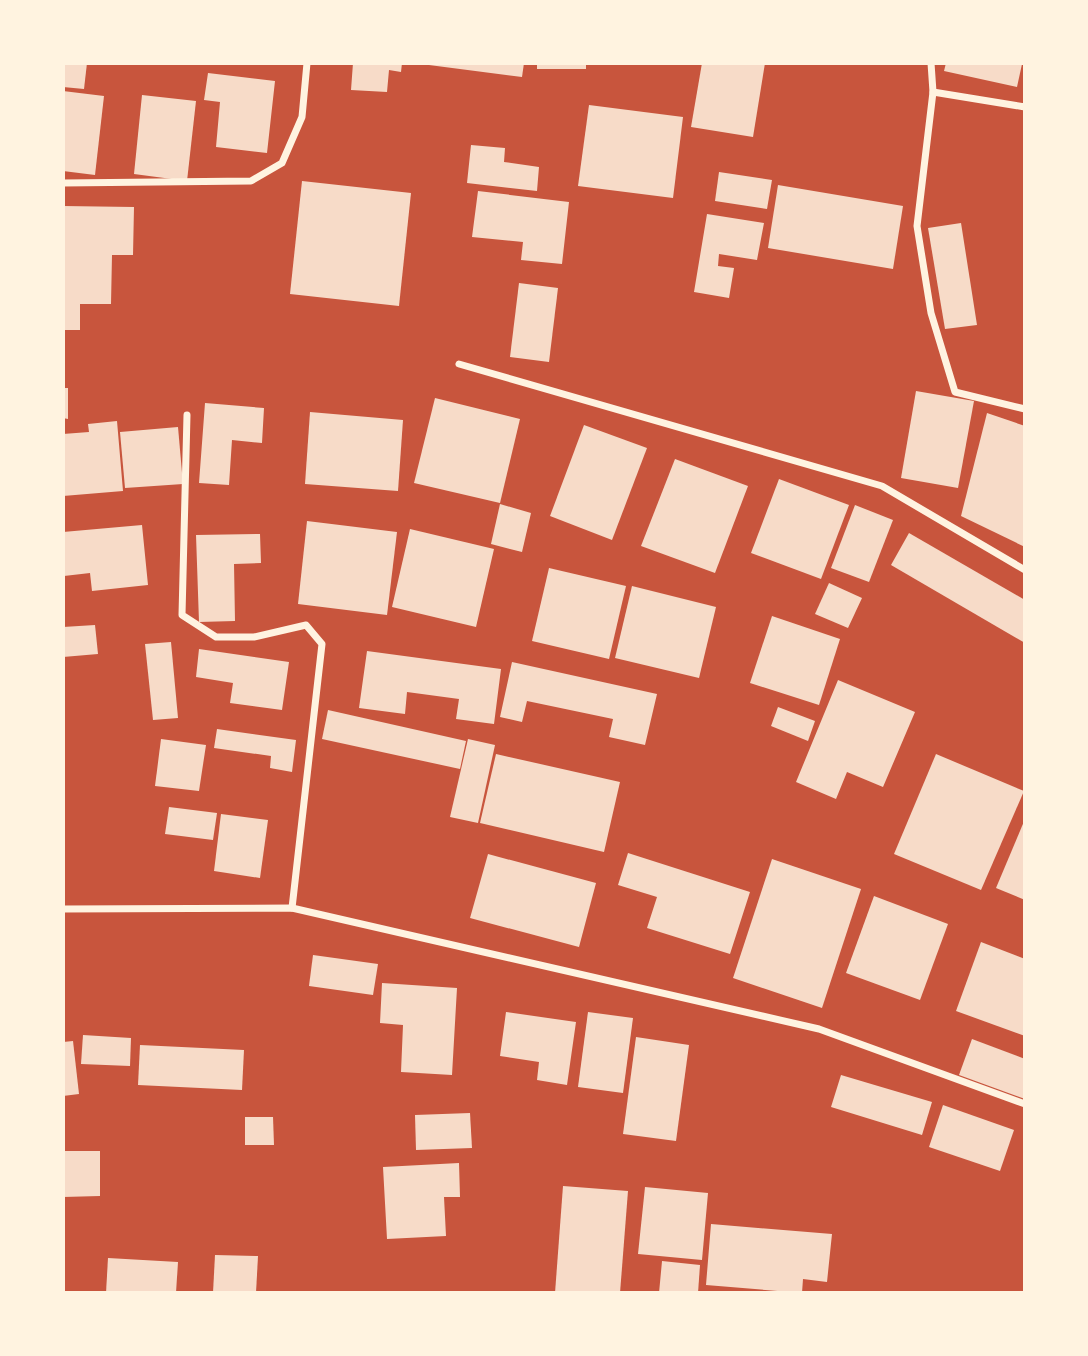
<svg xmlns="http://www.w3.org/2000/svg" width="1088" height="1356" viewBox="0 0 1088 1356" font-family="Commissioner,sans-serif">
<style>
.building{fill:#f7dbc8}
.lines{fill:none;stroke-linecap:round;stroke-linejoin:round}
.minor{stroke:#fff3e0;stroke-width:7}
</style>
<rect width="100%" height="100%" fill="#c8553d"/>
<g class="building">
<polygon points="63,63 87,63 84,89 63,87"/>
<polygon points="353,63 402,63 401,72 389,70 387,92 351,90"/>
<polygon points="429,63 524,63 522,77 429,65"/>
<rect x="537" y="63" width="49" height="6"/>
<polygon points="702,63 765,63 753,137 691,127"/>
<polygon points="946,63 1016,63 1022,64 1017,87 944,71"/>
<polygon points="208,73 275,81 267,153 216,147 220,102 204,100"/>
<polygon points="63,91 104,96 95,175 63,171"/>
<polygon points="142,95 196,101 187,181 134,174"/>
<polygon points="589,105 683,117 673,198 578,186"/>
<polygon points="471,145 505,148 504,162 539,167 537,191 467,183"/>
<polygon points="719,172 772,180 767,209 715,201"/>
<polygon points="302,181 411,193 399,306 290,294"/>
<polygon points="778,185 903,206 893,269 768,248"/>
<polygon points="478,191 569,202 562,264 521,260 523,242 472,237"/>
<polygon points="63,206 134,207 133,255 112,255 111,304 80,304 80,330 63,330"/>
<polygon points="707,214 764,223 757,260 719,254 718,266 734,268 729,298 694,292"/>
<polygon points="961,223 977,325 945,329 928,228"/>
<polygon points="519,283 558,288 549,362 510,357"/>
<polygon points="63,388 68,388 68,419 63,418"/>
<polygon points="916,391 974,401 958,488 901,478"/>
<polygon points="435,398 520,419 500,503 414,483"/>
<polygon points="205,403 264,408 262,443 232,440 229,485 199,483"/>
<polygon points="310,412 403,420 398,491 305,484"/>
<polygon points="987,413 1025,426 1025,547 961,516"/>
<polygon points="117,421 123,491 63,496 63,434 89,432 88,424"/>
<polygon points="584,425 647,448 612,540 550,516"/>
<polygon points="178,427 183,484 125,488 120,432"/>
<polygon points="675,459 748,486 715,573 641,546"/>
<polygon points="779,479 849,505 821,579 751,553"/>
<polygon points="500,504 531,513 522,552 491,544"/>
<polygon points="855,505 893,520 869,582 831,568"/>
<polygon points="307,521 397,532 387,615 298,604"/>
<polygon points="142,525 148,585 92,591 90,573 64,576 63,532"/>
<polygon points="410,529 494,549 476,627 392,607"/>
<polygon points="909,533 1025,600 1025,643 891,565"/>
<polygon points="260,534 261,563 234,564 235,621 199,622 196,535"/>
<polygon points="549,568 626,586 609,659 532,641"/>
<polygon points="829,583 862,598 848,628 815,614"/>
<polygon points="632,586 716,607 699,678 615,658"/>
<polygon points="772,616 840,639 819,705 750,683"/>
<polygon points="95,625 98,654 63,657 63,627"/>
<polygon points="171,642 178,718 153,720 145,644"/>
<polygon points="199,649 289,662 282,710 230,703 233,683 196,677"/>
<polygon points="367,651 501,669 494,724 456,719 459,699 407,692 405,714 359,708"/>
<polygon points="512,662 657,694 645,745 609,737 613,719 527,701 522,722 500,717"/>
<polygon points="838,680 915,712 883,787 847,772 836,799 796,782"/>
<polygon points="778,707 815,721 808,741 771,726"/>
<polygon points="328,710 466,741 460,769 322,739"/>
<polygon points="217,729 296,740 292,772 270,768 271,756 214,748"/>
<polygon points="161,739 206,745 199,791 155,786"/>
<polygon points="468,739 495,745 478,823 450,817"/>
<polygon points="496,754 620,782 604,852 480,823"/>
<polygon points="936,754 1024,791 981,890 894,854"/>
<polygon points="169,807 217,813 213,840 165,834"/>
<polygon points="221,814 268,820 260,878 214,871"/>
<polygon points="1025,819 1025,900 996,888"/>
<polygon points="628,853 750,892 730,954 647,928 657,897 618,885"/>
<polygon points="488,854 596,883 579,947 470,918"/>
<polygon points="772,859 861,889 822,1008 733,978"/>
<polygon points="874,896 948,924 920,1000 846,973"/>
<polygon points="981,942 1025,959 1025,1036 956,1011"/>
<polygon points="313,955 378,964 373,995 309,986"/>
<polygon points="382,983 457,988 452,1075 401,1072 403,1025 380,1023"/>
<polygon points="506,1012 576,1022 567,1085 537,1080 539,1062 500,1056"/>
<polygon points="588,1012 633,1018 623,1093 578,1087"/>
<polygon points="83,1035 131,1038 130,1066 81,1064"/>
<polygon points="636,1037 689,1045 676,1141 623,1134"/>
<polygon points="972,1039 1025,1059 1025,1099 959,1075"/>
<polygon points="73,1041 79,1094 63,1096 63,1042"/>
<polygon points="140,1045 244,1050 242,1090 138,1085"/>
<polygon points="841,1075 932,1102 922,1135 831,1107"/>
<polygon points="943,1105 1014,1130 1000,1171 929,1147"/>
<polygon points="470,1113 472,1148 416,1150 415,1115"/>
<polygon points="245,1117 273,1117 274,1145 245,1145"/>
<polygon points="63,1151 100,1151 100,1196 63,1197"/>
<polygon points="459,1163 460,1197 444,1197 446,1236 387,1239 383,1167"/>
<polygon points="563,1186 628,1191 620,1293 555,1293"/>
<polygon points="645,1187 708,1193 702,1260 638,1254"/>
<polygon points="711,1224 832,1234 827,1282 803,1279 802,1293 706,1285"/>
<polygon points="215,1255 258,1256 256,1293 213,1293"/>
<polygon points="108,1258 178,1262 176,1293 106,1293"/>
<polygon points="662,1261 700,1265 698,1293 659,1293"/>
</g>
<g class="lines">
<g class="minor">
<polyline points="931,63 933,92 917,226 931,313 955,392 1025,409"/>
<polyline points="933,92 1025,107"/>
<polyline points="63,183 251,181 282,163 302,117 307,63"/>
<polyline points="459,364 882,486 1025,570"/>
<polyline points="187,415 182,615 216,637 254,637 306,625 322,644 292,908"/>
<polyline points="63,909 292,908 819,1029 1025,1104"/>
</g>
</g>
<rect width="1088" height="1356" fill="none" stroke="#fff3e0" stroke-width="130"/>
</svg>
